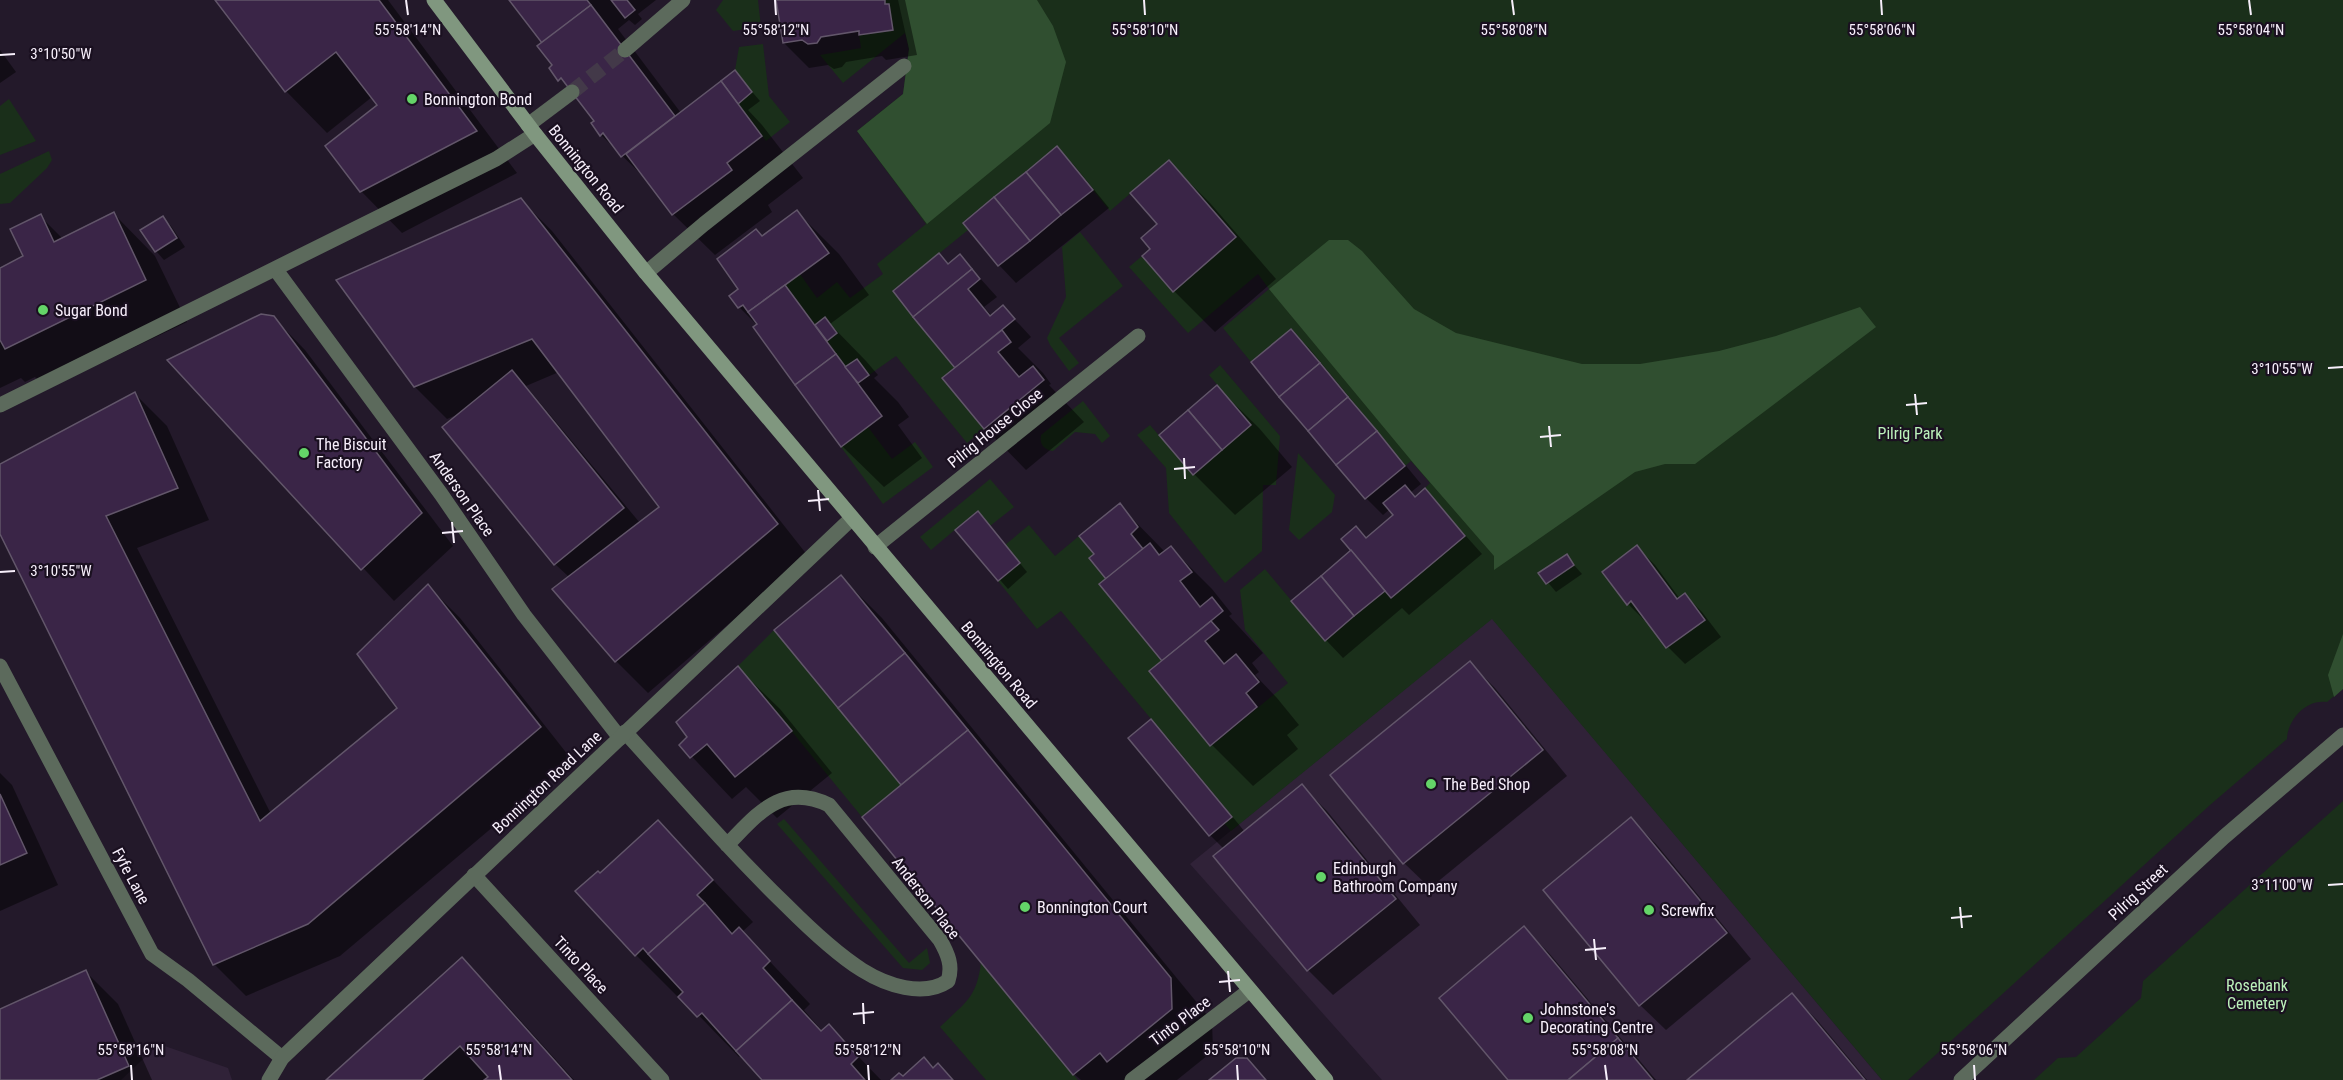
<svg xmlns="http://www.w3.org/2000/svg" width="2343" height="1080" viewBox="0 0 2343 1080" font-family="'Roboto Condensed',sans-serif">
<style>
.built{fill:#302238}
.green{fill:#1a2f1a}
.forest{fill:#304f30}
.shadow{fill:#0007;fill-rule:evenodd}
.building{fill:#3a2547;stroke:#62566a;stroke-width:1.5}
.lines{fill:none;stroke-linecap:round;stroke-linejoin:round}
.minor-tunnel{stroke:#433949;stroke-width:15;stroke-dasharray:15 8;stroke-linecap:butt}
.minor{stroke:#5c6a5c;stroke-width:15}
.tertiary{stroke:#5c6a5c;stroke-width:15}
.secondary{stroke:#80977f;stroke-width:15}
.ticks{fill:none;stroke:#f7effb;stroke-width:2}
.poi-dot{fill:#64d468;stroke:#1a1020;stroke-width:2}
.labels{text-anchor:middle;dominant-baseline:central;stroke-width:4.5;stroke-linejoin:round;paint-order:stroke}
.poi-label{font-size:16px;fill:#f7effb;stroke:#1a1020;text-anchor:start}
.street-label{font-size:16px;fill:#f7effb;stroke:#1a1020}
.park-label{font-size:16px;fill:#bcf3bb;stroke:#1a1020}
.ticks-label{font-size:15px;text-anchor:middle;fill:#f7effb;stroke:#1a1020;stroke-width:4.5;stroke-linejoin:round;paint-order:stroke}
</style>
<rect width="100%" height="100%" fill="#23192a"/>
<g class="built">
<polygon points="1492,618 1882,1080 1382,1080 1190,864"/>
<polygon points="159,1044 228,1068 232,1080 121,1080"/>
</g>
<g class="green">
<polygon points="723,0 758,0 761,27 733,31 716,10"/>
<path d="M885,0H2343V689L2327,702C2306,699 2288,719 2287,739L2210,805L1908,1080H1882L1492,619L1231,831L1224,823L1232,816L1061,611L1037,629L998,581L1020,563L1005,545L1029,525L1055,556L1079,536L1094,554L1089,559L1106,579L1100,584L1162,661L1150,671L1211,746L1288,683L1245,630L1240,590L1265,569L1325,641L1385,591L1391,598L1465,536L1425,488L1430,483L1411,461L1405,466L1292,329L1251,362L1223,328L1269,289L1258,274L1188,333L1129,267L1142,256L1173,292L1236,237L1169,160L1110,211L1057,146L963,222L968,230L893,291L955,368L942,378L984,429L967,443L896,356L869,375L857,359L845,367L827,341L837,333L825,317L815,325L785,285L800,274L817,298L837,282L850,298L883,274L877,264L926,224L857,131L903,94L909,49L905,33L843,83L820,55L861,48L859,35L893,30L889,4H885Z"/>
<polygon points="763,44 769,96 790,122 766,141 738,104 752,92 735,70 739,47"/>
<polygon points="9,99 36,141 0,155 0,106"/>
<polygon points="49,151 52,160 47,168 10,203 0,204 0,174"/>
<polygon points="1080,232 1123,286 1059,338 1079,363 1069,371 1050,345 1047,338 1066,297 1062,247"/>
<polygon points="1220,365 1280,436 1276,485 1263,485 1262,551 1225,583 1169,513 1166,468 1137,435 1150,425 1193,475 1251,425 1209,375"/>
<path d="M1083,401L1110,436L1102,443L1095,434L1075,432L1053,451C1044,450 1039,444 1041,435Z"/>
<polygon points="868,427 892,459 915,442 933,467 883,504 841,447"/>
<polygon points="1298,453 1335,495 1332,512 1299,540 1289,530"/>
<polygon points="990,479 1014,507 990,526 977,511 931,550 920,537"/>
<polygon points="774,630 901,785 862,817 738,666"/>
<polygon points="2343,801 2343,1080 2034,1080 2058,1058 2076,1057 2141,998 2143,981"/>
<polygon points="784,819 909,963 927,948 930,963 922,970 903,968 777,824"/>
<path d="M981,962L1078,1080H986L940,1027C964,1003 977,999 981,962Z"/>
</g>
<g class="forest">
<polygon points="898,0 1037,0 1053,26 1066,62 1050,123 927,224 857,131 903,94 909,49"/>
<polygon points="1329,240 1348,240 1362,251 1414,309 1456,333 1582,364 1640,364 1719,351 1776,336 1860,307 1876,327 1695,464 1665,464 1635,472 1494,570 1494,556 1415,465 1269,289"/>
<polygon points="2343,634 2343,689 2334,697 2328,675"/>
</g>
<g class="shadow">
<polygon points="217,0 388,0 517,173 402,233 361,191 379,105 372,97 327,133 286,91"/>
<polygon points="511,0 656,0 638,14 642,19 635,25 629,20 618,29 681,113 735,72 760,101 748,110 762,125 803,178 768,205 772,212 715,255 673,214 651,184 601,135 593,124 596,121 581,102 551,68 554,65 544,43"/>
<polygon points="777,0 905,0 917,55 886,60 882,56 846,62 842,67 834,69 828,65 809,68 784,43"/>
<polygon points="0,50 16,72 0,83"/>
<polygon points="1057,148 1074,165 1109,208 1016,283 999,265 965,223"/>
<polygon points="1169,162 1210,203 1276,279 1215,332 1174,291 1152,249 1160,224"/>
<path d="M520,199L552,231L808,556L648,693L616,661L554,589L569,577L555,564L461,413L447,419L415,387ZM559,372L661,507L640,523L526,386Z"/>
<polygon points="797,212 839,254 869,295 830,324 866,361 878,375 874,378 898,402 909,417 898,425 922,458 884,487 842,446 758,326 739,307 741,289 763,238"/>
<polygon points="114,214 155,256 187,322 47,389 35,377 25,382 21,378 0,388 0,269 25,257 40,216 63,239"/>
<polygon points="163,218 171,226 185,247 164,260 156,251"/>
<polygon points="960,256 997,297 984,307 992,316 1003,308 1020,325 1031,337 1018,348 1043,373 1051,384 1049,385 1084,422 1026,470 985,428 957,368 949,266"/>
<polygon points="273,317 305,350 453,546 394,601 169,360"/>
<polygon points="1291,331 1309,348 1421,484 1410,493 1416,498 1425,490 1482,554 1409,615 1402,608 1343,658 1326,640 1353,551 1356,528 1367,539 1395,515 1390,509 1383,515 1366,498"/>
<polygon points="1217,387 1259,428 1292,467 1235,515 1194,474"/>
<polygon points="135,394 167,426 209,520 137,548 271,814 399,708 428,586 460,618 572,760 340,956 246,996 214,964 0,530 0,466"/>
<polygon points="1119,505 1165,552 1171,548 1212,589 1232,614 1229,616 1263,653 1252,663 1259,672 1255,675 1277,698 1299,725 1287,735 1298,749 1253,786 1212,745 1152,671 1164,661 1108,579 1096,554"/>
<polygon points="986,522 1027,572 1008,589 957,531"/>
<polygon points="1637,547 1655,565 1680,599 1685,595 1702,612 1721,637 1685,664 1668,647 1647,620 1645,621 1628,604 1604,572"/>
<polygon points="1566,556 1582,574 1556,592 1540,573"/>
<polygon points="841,577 882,618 1212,1021 1213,1051 1177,1080 1081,1080 1074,1074 903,785"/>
<polygon points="1470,663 1495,688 1567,776 1430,888 1404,863 1333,775"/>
<polygon points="738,668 780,709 832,773 777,818 746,787 732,799 681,745 689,737"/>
<polygon points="1151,721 1168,738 1245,832 1302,786 1327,811 1420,925 1333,995 1308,970 1216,856 1224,849 1210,835"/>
<polygon points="0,773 12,785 58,885 0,911"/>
<polygon points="1631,819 1656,844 1751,959 1666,1030 1640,1005 1545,890"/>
<polygon points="658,822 753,922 742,932 810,1004 804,1010 823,1032 829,1026 881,1080 765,1080 742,1055 739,1057 679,995 677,996 636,955 578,891 600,875"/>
<polygon points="1524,928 1549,953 1656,1080 1510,1080"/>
<polygon points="462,959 503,1001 574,1080 328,1080"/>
<polygon points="86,972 118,1004 152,1080 0,1080 0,1010"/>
<polygon points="1792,995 1817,1020 1867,1080 1690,1080"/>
</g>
<g class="building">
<polygon points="215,0 379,0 477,131 360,192 325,146 377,105 336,52 285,92"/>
<polygon points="509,0 587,0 591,5 542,43"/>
<polygon points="611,0 627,0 635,10 625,18"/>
<polygon points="776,0 885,0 885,4 889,4 893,30 859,35 859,31 821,37 817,43 808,44 802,40 783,43"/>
<polygon points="591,5 675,116 621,157 603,133 600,136 591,123 594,121 561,78 558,81 549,68 552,65 537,46"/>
<polygon points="735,70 752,92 738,104 721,81"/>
<polygon points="721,81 762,136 727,163 732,170 672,215 626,154"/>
<polygon points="1057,146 1093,190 1061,215 1026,172"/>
<polygon points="1169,160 1236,237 1173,292 1142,256 1150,249 1141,238 1157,224 1130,193"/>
<polygon points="1026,172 1061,215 1030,241 994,197"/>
<polygon points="994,197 1030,241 998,266 963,223"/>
<polygon points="521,198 778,524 615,662 552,589 659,507 532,339 414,387 336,280"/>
<polygon points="797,210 829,253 748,312 743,305 738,308 729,296 738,289 717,259 756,229 762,236"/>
<polygon points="114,212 146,280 5,349 0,340 0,268 23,256 10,229 41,214 54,242"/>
<polygon points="163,216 177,238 155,252 140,230"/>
<polygon points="939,253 948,264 960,254 972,269 913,317 893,291"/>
<polygon points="972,269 980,279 968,289 990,316 1003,305 1015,319 955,368 913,317"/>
<polygon points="785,285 836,354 795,385 753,327 757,324 748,312"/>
<polygon points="261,314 274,316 422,513 361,570 167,360"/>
<polygon points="825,317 837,333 827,341 815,325"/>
<polygon points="1291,329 1320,363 1279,397 1251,362"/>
<polygon points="1002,330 1011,342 998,352 1019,377 1033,366 1044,380 984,429 942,378"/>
<polygon points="836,354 882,416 841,447 795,385"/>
<polygon points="857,359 869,375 858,383 845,367"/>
<polygon points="1320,363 1348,397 1308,431 1279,397"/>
<polygon points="512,370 624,508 554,565 442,427"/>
<polygon points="1217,385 1251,425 1222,450 1188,410"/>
<polygon points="135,392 178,488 106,516 260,821 397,708 357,654 428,584 541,727 308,924 213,965 0,534 0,464"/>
<polygon points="1348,397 1377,431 1336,465 1308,431"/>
<polygon points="1188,410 1222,450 1193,475 1159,435"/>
<polygon points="1377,431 1405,466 1365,499 1336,465"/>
<polygon points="1405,485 1415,497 1425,488 1465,536 1391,598 1341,539 1356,526 1366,538 1393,515 1383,503"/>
<polygon points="1120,503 1138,527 1131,534 1143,549 1106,579 1089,558 1094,554 1079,536"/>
<polygon points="978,511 1020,563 998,581 955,530"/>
<polygon points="1150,543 1159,555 1171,546 1192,572 1180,581 1200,607 1212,597 1223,611 1162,661 1099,584"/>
<polygon points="1637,545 1677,599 1685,593 1705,620 1666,648 1631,601 1627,605 1602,572"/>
<polygon points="1351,550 1385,591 1354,616 1321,576"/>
<polygon points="1567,554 1574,565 1546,584 1538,573"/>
<polygon points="841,575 905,653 838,708 774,630"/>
<polygon points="1321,576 1354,616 1325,641 1291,601"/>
<polygon points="1211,621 1219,630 1205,641 1224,664 1236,654 1259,682 1246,693 1257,707 1210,746 1149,671"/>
<polygon points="905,653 968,730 901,785 838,708"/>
<polygon points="1470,661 1543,750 1403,864 1330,775"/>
<polygon points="738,666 792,731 735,777 707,744 690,758 679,745 687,737 676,722"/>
<polygon points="1151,719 1232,817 1209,836 1128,738"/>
<polygon points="968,730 1171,978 1172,1009 1107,1062 1100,1053 1073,1075 862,817"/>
<polygon points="1302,784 1396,899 1307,971 1213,856"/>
<polygon points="0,794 27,853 0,865"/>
<polygon points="1631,817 1727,933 1639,1006 1543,890"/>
<polygon points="658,820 713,880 697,895 705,903 648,954 643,948 635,956 575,891 598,871 600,873"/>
<polygon points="705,903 732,934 739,927 770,961 763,968 792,1000 736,1051 702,1013 697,1017 678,997 683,992 648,954"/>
<polygon points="1524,926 1618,1038 1568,1080 1508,1080 1439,998"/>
<polygon points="462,957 572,1080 484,1080 488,1077 460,1046 422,1080 326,1080"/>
<polygon points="86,970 129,1066 97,1080 0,1080 0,1009"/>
<polygon points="1792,993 1865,1080 1687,1080 1765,1015"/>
<polygon points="792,1000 821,1031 829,1024 858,1057 851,1064 865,1080 762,1080 736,1051"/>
<polygon points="1618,1038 1653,1080 1568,1080"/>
<polygon points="924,1057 933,1068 938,1063 953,1080 891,1080 899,1073 903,1076"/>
<polygon points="1236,1058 1247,1058 1266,1080 1209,1080"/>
</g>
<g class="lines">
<polyline class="minor-tunnel" points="572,92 625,50"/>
<g class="minor">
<polyline points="625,50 683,0"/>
<polyline points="528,125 572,92"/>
<polyline points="276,270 441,494 524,615 620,738"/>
<polyline points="646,273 704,224 904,66"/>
<polyline points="0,405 496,159 535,134"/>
<polyline points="875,547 1138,336"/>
<polyline points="0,666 152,954 188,980 282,1058"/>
<path d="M625,732C678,790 729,850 786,905C809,928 835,953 862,970C886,985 923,998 948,981C953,966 948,954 940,940L829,805C781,782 758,814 727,845"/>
<polyline points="474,875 662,1080"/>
<polyline points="269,1080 282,1058 851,519"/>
<polyline points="1132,1080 1250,990"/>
</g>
<polyline class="tertiary" points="1961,1080 2224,837 2343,735"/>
<polyline class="secondary" points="434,0 535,134 646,273 1326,1080"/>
</g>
<path class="ticks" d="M406,0L408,15M775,0L776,15M1144,0L1145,15M1512,0L1514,15M1881,0L1882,15M2249,0L2251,15M0,55L15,54M2328,368L2343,367M1915,394L1917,415M1906,405L1927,403M1549,426L1551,447M1540,437L1561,435M1184,458L1185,479M1174,469L1195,467M818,490L820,511M808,501L829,499M452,522L454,543M442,533L463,531M0,572L15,571M2328,885L2343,884M1960,907L1962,928M1951,918L1972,916M1594,939L1596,960M1585,950L1606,948M1228,971L1230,992M1219,982L1240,980M863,1003L864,1024M853,1014L874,1012M131,1065L132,1080M499,1065L501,1080M868,1065L869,1080M1237,1065L1238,1080M1605,1065L1607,1080M1974,1065L1975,1080"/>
<g class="poi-dot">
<circle cx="412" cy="99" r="6"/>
<circle cx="43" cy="310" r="6"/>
<circle cx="304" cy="453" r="6"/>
<circle cx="1431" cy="784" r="6"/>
<circle cx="1321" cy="877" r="6"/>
<circle cx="1025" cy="907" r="6"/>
<circle cx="1649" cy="910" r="6"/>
<circle cx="1528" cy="1018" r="6"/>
</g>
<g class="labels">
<g class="poi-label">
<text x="424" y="99">Bonnington Bond</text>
<text x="55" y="310">Sugar Bond</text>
<text x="316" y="444">The Biscuit<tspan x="316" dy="18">Factory</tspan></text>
<text x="1443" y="784">The Bed Shop</text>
<text x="1333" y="868">Edinburgh<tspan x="1333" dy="18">Bathroom Company</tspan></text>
<text x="1037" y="907">Bonnington Court</text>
<text x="1661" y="910">Screwfix</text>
<text x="1540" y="1009">Johnstone's<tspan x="1540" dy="18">Decorating Centre</tspan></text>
</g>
<g class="street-label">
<text transform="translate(586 169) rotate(51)">Bonnington Road</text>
<text transform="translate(995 428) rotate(-39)">Pilrig House Close</text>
<text transform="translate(462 494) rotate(55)">Anderson Place</text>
<text transform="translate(999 665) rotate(50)">Bonnington Road</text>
<text transform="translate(547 782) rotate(-43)">Bonnington Road Lane</text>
<text transform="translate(131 876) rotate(62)">Fyfe Lane</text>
<text transform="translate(2138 892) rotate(-43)">Pilrig Street</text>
<text transform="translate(926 898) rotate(52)">Anderson Place</text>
<text transform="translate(581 965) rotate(47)">Tinto Place</text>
<text transform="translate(1180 1021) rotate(-37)">Tinto Place</text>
</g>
<g class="park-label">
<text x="1910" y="433">Pilrig Park</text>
<text x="2257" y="985">Rosebank<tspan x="2257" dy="18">Cemetery</tspan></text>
</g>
</g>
<g class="ticks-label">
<text x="408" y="35">55°58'14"N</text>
<text x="776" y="35">55°58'12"N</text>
<text x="1145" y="35">55°58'10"N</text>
<text x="1514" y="35">55°58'08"N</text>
<text x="1882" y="35">55°58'06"N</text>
<text x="2251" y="35">55°58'04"N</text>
<text x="61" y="59">3°10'50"W</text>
<text x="2282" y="374">3°10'55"W</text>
<text x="61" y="576">3°10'55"W</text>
<text x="2282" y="890">3°11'00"W</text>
<text x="131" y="1055">55°58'16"N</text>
<text x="499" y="1055">55°58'14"N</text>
<text x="868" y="1055">55°58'12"N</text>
<text x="1237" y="1055">55°58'10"N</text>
<text x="1605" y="1055">55°58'08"N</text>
<text x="1974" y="1055">55°58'06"N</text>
</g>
</svg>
